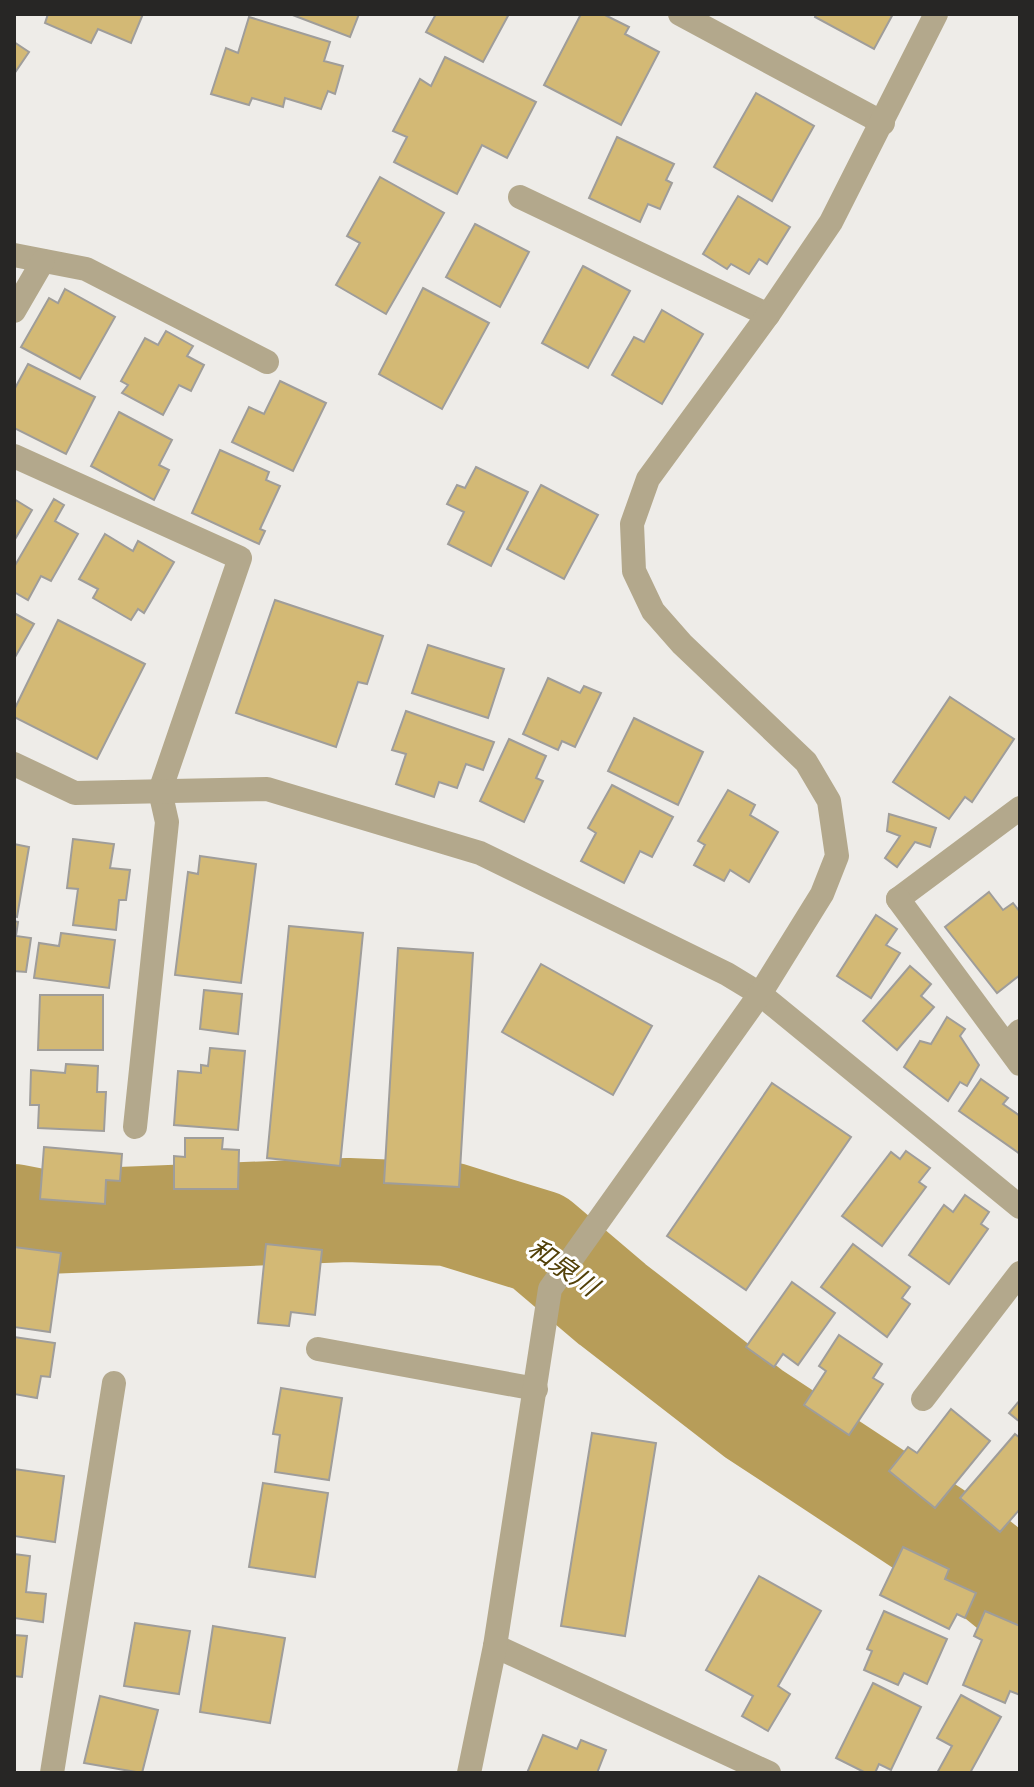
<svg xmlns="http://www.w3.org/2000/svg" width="1034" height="1787" viewBox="0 0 1034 1787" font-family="Barlow,'Noto Sans JP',sans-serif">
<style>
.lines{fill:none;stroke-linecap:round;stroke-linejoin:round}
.river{stroke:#b79d59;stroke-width:104}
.building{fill:#d3b975;stroke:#9f9d9a;stroke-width:2}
.service{stroke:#b3a88c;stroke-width:24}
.minor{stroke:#b3a88c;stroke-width:24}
.tertiary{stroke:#b3a88c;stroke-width:24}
.labels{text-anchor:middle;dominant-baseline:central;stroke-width:6;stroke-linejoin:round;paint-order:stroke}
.water-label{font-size:26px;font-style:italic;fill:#524008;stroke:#fff}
</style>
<rect width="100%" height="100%" fill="#eeece8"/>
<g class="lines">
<polyline class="river" points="14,1216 45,1222 348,1210 449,1214 539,1242 612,1304 754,1414 977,1561 1020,1596"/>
</g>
<g class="building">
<polygon points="48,14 143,14 131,43 98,29 91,43 45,23"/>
<polygon points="290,14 359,14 350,37"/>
<polygon points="436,14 509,14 483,62 426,32"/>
<polygon points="581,14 603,14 629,27 625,34 659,52 621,125 544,85"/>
<polygon points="816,14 893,14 874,49 815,17"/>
<polygon points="249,17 330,42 324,61 343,66 335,94 328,91 321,109 285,98 283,107 252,98 249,105 211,94 226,48 238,53"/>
<polygon points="14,42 29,52 14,74"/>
<polygon points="445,57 536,102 507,158 482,145 457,194 394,162 407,137 393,131 420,79 431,86"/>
<polygon points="756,93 814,126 772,201 714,167"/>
<polygon points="617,137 674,164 666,180 672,183 660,209 648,204 640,222 589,198"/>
<polygon points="380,177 444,213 386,314 336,285 360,243 347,236"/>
<polygon points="738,196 790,227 767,264 759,259 749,274 731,264 727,269 703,254"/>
<polygon points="475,224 529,252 500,307 446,277"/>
<polygon points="583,266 630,291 588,368 542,343"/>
<polygon points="423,288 489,323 442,409 379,374"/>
<polygon points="65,289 115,317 80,379 21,347 49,298 58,303"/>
<polygon points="662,310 703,334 662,404 612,375 634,337 644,342"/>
<polygon points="166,331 193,346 187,356 204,365 191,391 179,385 163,415 122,393 128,385 121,381 145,338 158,345"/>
<polygon points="28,364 95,397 66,454 14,428 14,390"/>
<polygon points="280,381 326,403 293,471 232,442 249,407 264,414"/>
<polygon points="119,412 172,440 159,465 169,470 154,500 91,466"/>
<polygon points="220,450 269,472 266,480 280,486 260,529 265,531 259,544 192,513"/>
<polygon points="476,467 528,492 491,566 448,544 464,512 447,504 457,485 465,488"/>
<polygon points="541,485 598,515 564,579 507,549"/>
<polygon points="14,499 32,510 14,541"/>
<polygon points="54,499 64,505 55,521 78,534 51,581 41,576 28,600 14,592 14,567"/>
<polygon points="105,534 133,551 138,541 174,562 144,613 138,609 131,620 93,598 98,589 79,579"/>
<polygon points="275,600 383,636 367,684 358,682 336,747 236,713"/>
<polygon points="14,613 34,624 14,659"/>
<polygon points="58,620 145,664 97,759 14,717 14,710"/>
<polygon points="428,645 504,669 488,718 412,693"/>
<polygon points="548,678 580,693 584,686 601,693 575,747 562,741 558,750 523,734"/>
<polygon points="950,697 1014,739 972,802 965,797 949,819 893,782"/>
<polygon points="406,711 494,742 483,770 466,764 457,788 439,782 434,797 396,784 406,754 392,750"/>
<polygon points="634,718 703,752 678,805 608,771"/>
<polygon points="509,739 546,756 536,778 543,781 524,822 480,801"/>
<polygon points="612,785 673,817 652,857 640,851 624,883 581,861 596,833 588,828"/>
<polygon points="728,790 755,805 750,815 778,832 749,882 730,870 724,881 694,865 705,845 698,841"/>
<polygon points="889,814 936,828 930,847 915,842 897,867 885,858 900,836 887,831"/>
<polygon points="73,839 114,844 110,868 130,870 126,900 119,900 116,930 73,925 78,889 67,888"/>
<polygon points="14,844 29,847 17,917 14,916"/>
<polygon points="200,856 256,864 241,983 175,975 188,872 198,874"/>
<polygon points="989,892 1003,910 1013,903 1020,912 1020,975 997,993 945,927"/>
<polygon points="876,915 897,929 886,945 900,953 871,998 837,976"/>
<polygon points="14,921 18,922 16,936 31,938 26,972 14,971"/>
<polygon points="289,926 363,933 340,1166 267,1158"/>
<polygon points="61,933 115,940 109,988 34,978 39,943 59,946"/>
<polygon points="398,948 473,953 459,1187 384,1183"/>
<polygon points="541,964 652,1026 613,1095 502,1032"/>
<polygon points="910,966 931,984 921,996 934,1007 897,1050 863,1021"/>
<polygon points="204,990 242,994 238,1034 200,1029"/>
<polygon points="40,995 103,995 103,1050 38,1050"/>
<polygon points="947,1017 965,1029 960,1036 979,1065 967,1086 960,1082 948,1101 904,1067 920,1041 931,1044"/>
<polygon points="210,1048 245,1051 238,1130 174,1125 178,1071 201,1073 201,1065 208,1066"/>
<polygon points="66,1064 98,1066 97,1092 106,1092 104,1131 38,1128 39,1105 30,1105 31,1070 65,1073"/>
<polygon points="981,1079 1008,1098 1003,1104 1020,1116 1020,1154 959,1111"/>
<polygon points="772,1083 851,1137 746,1290 667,1236"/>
<polygon points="185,1138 223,1138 222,1149 239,1150 238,1189 174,1189 174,1156 185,1157"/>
<polygon points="44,1147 122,1154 120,1181 106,1180 105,1204 40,1199"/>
<polygon points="906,1151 930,1168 919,1182 926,1187 882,1246 842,1216 891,1152 900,1159"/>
<polygon points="965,1195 989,1212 981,1224 988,1229 949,1284 909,1255 944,1205 953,1212"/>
<polygon points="266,1244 322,1250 315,1315 291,1312 289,1326 258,1323"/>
<polygon points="853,1244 910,1287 902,1298 910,1304 887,1337 821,1287"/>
<polygon points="14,1247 61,1253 50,1332 14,1327"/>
<polygon points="792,1282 835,1313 798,1365 783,1354 774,1367 746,1347"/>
<polygon points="839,1335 882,1364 873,1378 883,1384 849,1435 804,1405 826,1371 819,1366"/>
<polygon points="14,1337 55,1343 50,1377 41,1376 37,1398 14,1394"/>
<polygon points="281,1388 342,1398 329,1480 275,1472 280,1435 273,1434"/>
<polygon points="1020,1400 1020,1422 1009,1413"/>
<polygon points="951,1409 990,1441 935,1508 889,1471 908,1447 917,1453"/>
<polygon points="592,1433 656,1443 625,1636 561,1626"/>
<polygon points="1015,1434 1020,1438 1020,1509 1000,1532 960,1498"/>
<polygon points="14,1469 64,1476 55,1542 14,1536"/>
<polygon points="263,1483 328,1493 315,1577 249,1567"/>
<polygon points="903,1547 949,1569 945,1579 976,1593 965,1618 957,1614 949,1629 880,1595"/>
<polygon points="14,1554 30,1556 26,1592 46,1594 43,1622 14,1618"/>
<polygon points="759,1576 821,1611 778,1686 790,1694 768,1731 742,1716 753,1696 706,1670"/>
<polygon points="884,1611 947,1639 927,1684 904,1673 898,1685 864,1670 872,1651 867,1649"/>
<polygon points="985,1611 1020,1626 1020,1695 1010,1691 1005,1703 963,1685 982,1640 974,1636"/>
<polygon points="135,1623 190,1631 179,1694 124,1686"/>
<polygon points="213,1626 285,1638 270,1723 200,1712"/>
<polygon points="14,1635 27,1636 22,1677 14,1676"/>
<polygon points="873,1683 921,1707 891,1770 879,1764 875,1773 866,1773 836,1758"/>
<polygon points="961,1695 1001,1717 970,1773 937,1773 952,1746 937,1738"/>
<polygon points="100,1696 158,1710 142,1773 84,1763"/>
<polygon points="543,1735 577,1749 581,1740 606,1750 597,1773 527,1773"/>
</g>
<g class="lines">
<g class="service">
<polyline points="680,14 883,123"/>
<polyline points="520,197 768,315"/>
<polyline points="14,255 86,269 267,362"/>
<polyline points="14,311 43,261"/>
<polyline points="14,456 240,558 160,791 167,822 135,1127"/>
<polyline points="898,899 1020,808"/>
<polyline points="1008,1044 1020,1031"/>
<polyline points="318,1349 536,1389"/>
<polyline points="923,1399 1020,1273"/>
</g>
<g class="minor">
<polyline points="14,764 75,793 267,789 480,853 727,974 760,994 1020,1207"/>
<polyline points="898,899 1020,1064"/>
<polyline points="495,1646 769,1773"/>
<polyline points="52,1773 114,1383"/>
</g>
<polyline class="tertiary" points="469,1773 495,1646 550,1289 760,994 822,894 837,856 829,801 806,762 682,644 653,611 634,571 632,524 648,479 768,315 831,222 936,14"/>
</g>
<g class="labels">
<g class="water-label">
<text transform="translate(564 1266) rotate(35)">和泉川</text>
</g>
</g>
<rect width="1034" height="1787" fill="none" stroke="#272625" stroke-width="32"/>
</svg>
